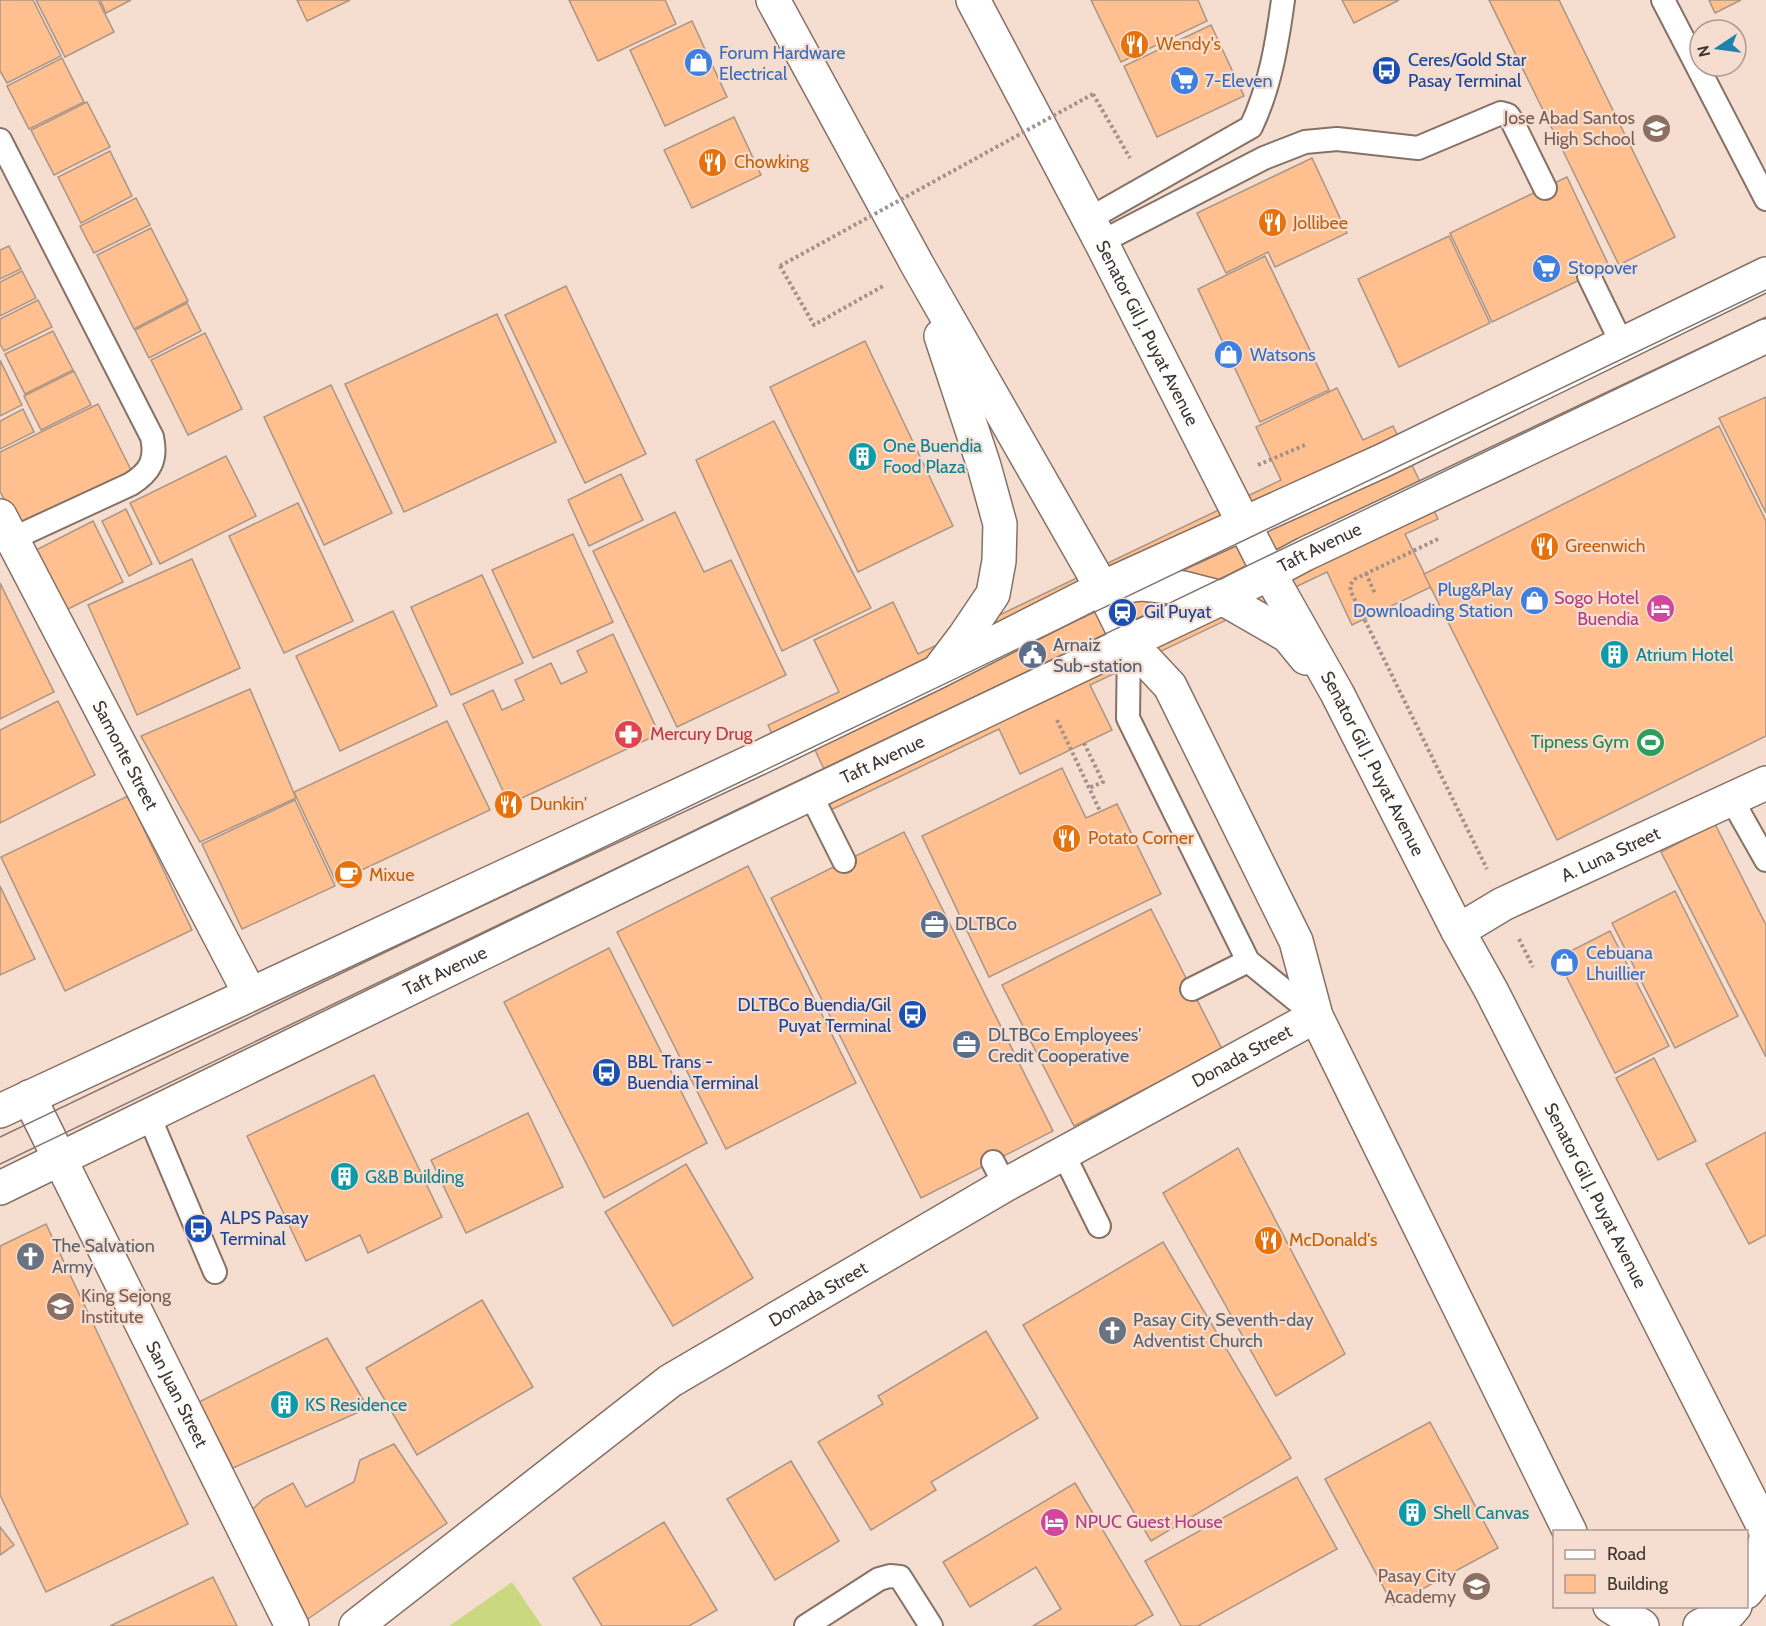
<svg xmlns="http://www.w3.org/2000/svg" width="1766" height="1626" viewBox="0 0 1766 1626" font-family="Cabin,sans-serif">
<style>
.green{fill:#cad97f}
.building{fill:#ffbf8e;stroke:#a99587;stroke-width:1.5}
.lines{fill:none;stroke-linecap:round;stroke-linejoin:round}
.lane-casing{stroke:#867165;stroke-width:26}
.street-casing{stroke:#867165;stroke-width:36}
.secondary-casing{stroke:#867165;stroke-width:36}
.primary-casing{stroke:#867165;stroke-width:36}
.path{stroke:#a39289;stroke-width:4;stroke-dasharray:3 3;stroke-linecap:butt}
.lane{stroke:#fff;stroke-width:22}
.street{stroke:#fff;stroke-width:33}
.secondary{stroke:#fff;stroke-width:33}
.primary{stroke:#fff;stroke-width:33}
.tram{stroke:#84756d;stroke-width:1.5}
.path-bridge{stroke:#a39289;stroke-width:4;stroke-dasharray:3 3;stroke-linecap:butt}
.labels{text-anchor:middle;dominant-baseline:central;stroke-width:4.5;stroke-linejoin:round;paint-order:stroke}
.food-label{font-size:18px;fill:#c56008;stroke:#f5ddd0;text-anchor:start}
.shop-label{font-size:18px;fill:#366cbe;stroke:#f5ddd0;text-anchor:start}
.transit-label{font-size:18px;fill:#164399;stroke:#f5ddd0;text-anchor:start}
.education-label{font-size:18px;fill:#785e54;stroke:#f5ddd0;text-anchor:end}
.street-label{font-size:18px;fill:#403732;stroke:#f5ddd0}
.culture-label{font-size:18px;fill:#0d838f;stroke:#f5ddd0;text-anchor:start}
.hotel-label{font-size:18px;fill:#b23c85;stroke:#f5ddd0;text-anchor:end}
.service-label{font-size:18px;fill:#4e5e75;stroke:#f5ddd0;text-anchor:start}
.health-label{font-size:18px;fill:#be3a42;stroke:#f5ddd0;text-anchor:start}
.leisure-label{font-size:18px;fill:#27864d;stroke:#f5ddd0;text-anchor:end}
.worship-label{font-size:18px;fill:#5b616d;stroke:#f5ddd0;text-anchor:start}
</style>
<rect width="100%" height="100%" fill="#f5ddd0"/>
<polygon class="green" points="512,1582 542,1626 449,1626"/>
<g class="building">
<polygon points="0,0 33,0 61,56 7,83 0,71"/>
<polygon points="36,0 98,0 114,32 65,57"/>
<polygon points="100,0 131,0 106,13"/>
<polygon points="297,0 350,0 307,21"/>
<polygon points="569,0 665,0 676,24 598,61"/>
<polygon points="1091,0 1198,0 1207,21 1121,62"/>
<polygon points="1342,0 1399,0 1354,23"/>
<polygon points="1489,0 1559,0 1675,237 1619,265"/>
<polygon points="1709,0 1741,0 1715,13"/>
<polygon points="692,21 727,97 665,126 630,50"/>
<polygon points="1211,25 1244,96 1157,137 1124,66"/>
<polygon points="62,58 84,102 29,129 7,86"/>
<polygon points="87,102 110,147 54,175 31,130"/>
<polygon points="734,117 761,175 692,208 664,150"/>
<polygon points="110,151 132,196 81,223 58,177"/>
<polygon points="1312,158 1347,233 1275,267 1268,252 1226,273 1197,213"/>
<polygon points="1567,177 1609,266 1492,322 1450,233"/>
<polygon points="136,198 150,225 94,253 80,226"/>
<polygon points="151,228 188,301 134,329 97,255"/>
<polygon points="1449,236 1490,323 1399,367 1358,279"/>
<polygon points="9,246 21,269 0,279 0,250"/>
<polygon points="1265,256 1329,390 1260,422 1198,289"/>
<polygon points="22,271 36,298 0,316 0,282"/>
<polygon points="566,286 646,454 585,483 505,315"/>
<polygon points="38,300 52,327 4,351 0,344 0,319"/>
<polygon points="187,303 201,331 149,358 135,330"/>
<polygon points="497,314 556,442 404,512 345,384"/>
<polygon points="53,331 73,370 25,394 5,354"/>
<polygon points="205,333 242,409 188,435 151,360"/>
<polygon points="865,341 953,526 858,572 770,387"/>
<polygon points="0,360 22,405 0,416"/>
<polygon points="74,371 91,405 41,430 24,396"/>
<polygon points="331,385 392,513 324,545 264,417"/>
<polygon points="1337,388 1363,440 1393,426 1438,519 1405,534 1431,587 1352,625 1327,572 1090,685 1112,730 1020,774 999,729 812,819 828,778 810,739 781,753 768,725 839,692 814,640 893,602 918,654 983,623 1281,480 1256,427"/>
<polygon points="1766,397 1766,513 1719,418"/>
<polygon points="98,404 134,476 20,532 0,491 0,452"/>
<polygon points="23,409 34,432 0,449 0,421"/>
<polygon points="774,421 871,608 782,651 696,460"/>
<polygon points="1719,426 1766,521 1766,736 1557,840 1424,574"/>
<polygon points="226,456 256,516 160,564 130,503"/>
<polygon points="621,474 643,520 589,546 568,500"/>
<polygon points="298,503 353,621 284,653 229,536"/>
<polygon points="126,509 152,564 129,576 102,521"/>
<polygon points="675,512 704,572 731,560 786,675 677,727 593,551"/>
<polygon points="93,521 123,582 64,611 34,551"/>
<polygon points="573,534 613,622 533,658 492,570"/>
<polygon points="192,559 240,668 137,715 88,605"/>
<polygon points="482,575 523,663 451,695 411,607"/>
<polygon points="0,583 54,692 0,719"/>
<polygon points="393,611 437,706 340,751 296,656"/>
<polygon points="613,634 659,734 509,804 463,704 493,690 502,710 524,700 515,680 551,663 561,684 587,672 577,651"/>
<polygon points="250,689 296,798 200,842 141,736"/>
<polygon points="58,701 95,775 0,823 0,730"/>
<polygon points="447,721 490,810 336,882 294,792"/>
<polygon points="1062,768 1086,818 1117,804 1161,894 989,977 922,836"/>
<polygon points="128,796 192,930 65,991 1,857"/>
<polygon points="295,800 335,886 242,929 202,844"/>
<polygon points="1715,824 1766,925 1766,1057 1661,852"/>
<polygon points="904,832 1053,1131 921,1198 771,898"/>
<polygon points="748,866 856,1083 726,1149 617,932"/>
<polygon points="0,886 35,959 0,975"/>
<polygon points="1675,891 1738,1016 1675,1048 1612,923"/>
<polygon points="1151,909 1222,1049 1074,1126 1002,985"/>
<polygon points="1610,931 1669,1046 1615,1073 1557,958"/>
<polygon points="609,948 707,1143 604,1198 504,1002"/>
<polygon points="1654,1058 1696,1141 1658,1160 1616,1078"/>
<polygon points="374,1075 442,1217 368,1253 360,1235 306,1261 247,1136"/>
<polygon points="528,1113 563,1187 466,1233 431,1160"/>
<polygon points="1766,1132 1766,1235 1749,1244 1706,1164"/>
<polygon points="1238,1148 1345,1354 1276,1396 1163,1193"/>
<polygon points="686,1164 753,1278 673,1326 605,1212"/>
<polygon points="46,1224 188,1524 46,1592 0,1495 0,1246"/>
<polygon points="1163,1242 1291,1458 1151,1541 1023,1325"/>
<polygon points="482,1300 533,1387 417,1455 366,1368"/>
<polygon points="986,1331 1038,1418 931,1482 936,1490 871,1530 818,1442 883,1404 878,1396"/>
<polygon points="327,1338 368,1408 233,1468 199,1402"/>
<polygon points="1430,1422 1498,1548 1393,1605 1325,1479"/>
<polygon points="394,1444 447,1523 302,1623 246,1516 263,1499 293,1483 306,1507 354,1482 360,1460"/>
<polygon points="791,1461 839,1541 775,1580 727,1499"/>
<polygon points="1297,1477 1337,1549 1198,1626 1181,1626 1145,1561"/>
<polygon points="1075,1483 1153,1615 1134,1626 1033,1626 1061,1609 1036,1567 970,1607 943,1562"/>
<polygon points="664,1522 717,1610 689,1626 602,1626 573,1578"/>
<polygon points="0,1527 14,1545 0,1555"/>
<polygon points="213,1577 237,1626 110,1626"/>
</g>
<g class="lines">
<defs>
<g id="lane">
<polyline points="1663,0 1766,199"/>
<path d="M0,140L152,437C157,460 150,472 131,484L12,539"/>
<path d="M1089,219L1251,127C1270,87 1277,44 1283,0"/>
<polyline points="1101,242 1264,158 1305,142 1337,139 1418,148 1501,113 1508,115 1512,121 1545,188"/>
<polyline points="1589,276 1622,344"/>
<polyline points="1129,642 1128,718 1248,961 1316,1016"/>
<polyline points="811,795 844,861"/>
<polyline points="1732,800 1766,860"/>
<polyline points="1192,989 1248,961"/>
<polyline points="149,1116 215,1272"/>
<polyline points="1063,1153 1099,1226"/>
<polyline points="993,1162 1005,1185"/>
<polyline points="806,1626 879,1579 890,1576 900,1577 931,1626"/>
</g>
<g id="street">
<path id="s1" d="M0,516L250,994"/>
<path id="s2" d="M29,1097L292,1626"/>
</g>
<g id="secondary">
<path id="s3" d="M1458,931L1503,904L1766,783"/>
<path id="s4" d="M356,1626L670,1381L1005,1185L1316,1016"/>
</g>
<g id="primary">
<polyline points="773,0 918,266 1102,588 1129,642 1170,686 1296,941 1316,1016 1570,1532"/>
<path id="s5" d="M973,0L1101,242L1269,573L1337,693L1458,931L1491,990L1766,1531"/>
<polyline points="941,336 984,466 1000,524 999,561 993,594 964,637 942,666"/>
<polyline points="1119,587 1142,584 1183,588 1222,598 1288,636 1306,658"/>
<polyline points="0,1111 759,758 937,672 1102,588 1384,460 1766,274"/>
<path id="s6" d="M0,1188L741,827L1222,598L1305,554L1766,336"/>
<polyline points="1746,1592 1758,1577 1766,1538"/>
<polyline points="1610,1606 1642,1626"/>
<polyline points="1700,1626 1730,1612 1735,1606"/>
</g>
</defs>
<use href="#lane" class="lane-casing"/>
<use href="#street" class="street-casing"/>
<use href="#secondary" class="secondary-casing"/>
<use href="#primary" class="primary-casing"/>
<g class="path">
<polyline points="1093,94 1130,158"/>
<polyline points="780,266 814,325 885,285"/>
<polyline points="1258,465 1305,445"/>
<polyline points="1438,539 1355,579 1350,585 1351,592 1487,869"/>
<polyline points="1366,573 1375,594"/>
<polyline points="1057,720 1100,811"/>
<polyline points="1084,743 1103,782 1089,788"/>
<polyline points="1519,939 1533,967"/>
</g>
<use href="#lane" class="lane"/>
<use href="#street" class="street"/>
<use href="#secondary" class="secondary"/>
<use href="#primary" class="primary"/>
<g class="tram">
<polyline points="0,1137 1766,290"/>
<polyline points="0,1164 1766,317"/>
</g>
<polyline class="path-bridge" points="780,266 1093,94"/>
</g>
<defs>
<symbol id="restaurant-disc" viewBox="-11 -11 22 22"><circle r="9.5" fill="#e8710a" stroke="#f5ddd0"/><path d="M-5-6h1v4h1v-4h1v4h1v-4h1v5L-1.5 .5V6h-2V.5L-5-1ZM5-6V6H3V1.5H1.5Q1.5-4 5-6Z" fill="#fff"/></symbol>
<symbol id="shop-disc" viewBox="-11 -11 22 22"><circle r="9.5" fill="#3f7fe0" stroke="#f5ddd0"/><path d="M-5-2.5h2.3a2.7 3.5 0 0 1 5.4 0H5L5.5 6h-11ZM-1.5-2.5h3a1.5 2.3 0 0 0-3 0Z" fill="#fff"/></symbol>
<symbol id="bus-disc" viewBox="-11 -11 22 22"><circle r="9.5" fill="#1a4fb4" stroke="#f5ddd0"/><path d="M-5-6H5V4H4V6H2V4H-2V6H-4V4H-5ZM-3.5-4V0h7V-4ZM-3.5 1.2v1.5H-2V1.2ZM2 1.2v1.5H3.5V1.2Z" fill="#fff"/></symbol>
<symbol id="supermarket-disc" viewBox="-11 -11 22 22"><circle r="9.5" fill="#3f7fe0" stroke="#f5ddd0"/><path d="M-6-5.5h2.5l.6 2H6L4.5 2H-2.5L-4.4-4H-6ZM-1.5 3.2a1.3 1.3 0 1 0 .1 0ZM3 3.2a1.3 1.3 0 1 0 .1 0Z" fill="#fff"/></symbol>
<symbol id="school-disc" viewBox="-11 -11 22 22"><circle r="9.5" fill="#8d6e63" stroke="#f5ddd0"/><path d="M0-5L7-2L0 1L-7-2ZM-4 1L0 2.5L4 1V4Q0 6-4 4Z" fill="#fff"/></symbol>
<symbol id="building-disc" viewBox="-11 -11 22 22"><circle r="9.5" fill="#0f9aa8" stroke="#f5ddd0"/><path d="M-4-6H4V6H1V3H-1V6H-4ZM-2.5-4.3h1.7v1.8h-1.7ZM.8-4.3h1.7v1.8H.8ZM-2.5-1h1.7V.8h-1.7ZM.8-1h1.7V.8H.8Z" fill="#fff"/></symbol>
<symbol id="hotel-disc" viewBox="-11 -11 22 22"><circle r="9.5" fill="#d1479c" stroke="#f5ddd0"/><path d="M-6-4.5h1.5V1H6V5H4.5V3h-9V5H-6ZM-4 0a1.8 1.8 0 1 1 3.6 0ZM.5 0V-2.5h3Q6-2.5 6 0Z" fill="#fff"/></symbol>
<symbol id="station-disc" viewBox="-11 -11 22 22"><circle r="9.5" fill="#1a4fb4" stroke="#f5ddd0"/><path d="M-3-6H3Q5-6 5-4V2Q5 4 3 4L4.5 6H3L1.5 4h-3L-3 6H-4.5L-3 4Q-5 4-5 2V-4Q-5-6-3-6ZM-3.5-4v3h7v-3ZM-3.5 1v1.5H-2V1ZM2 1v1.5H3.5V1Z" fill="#fff"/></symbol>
<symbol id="civic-disc" viewBox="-11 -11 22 22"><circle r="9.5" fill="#5c6f8a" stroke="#f5ddd0"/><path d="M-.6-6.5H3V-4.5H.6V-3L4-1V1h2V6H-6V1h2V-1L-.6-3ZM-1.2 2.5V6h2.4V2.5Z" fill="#fff"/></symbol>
<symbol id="pharmacy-disc" viewBox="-11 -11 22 22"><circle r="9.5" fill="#e0444e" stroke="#f5ddd0"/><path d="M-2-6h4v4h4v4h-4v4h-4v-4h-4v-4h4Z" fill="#fff"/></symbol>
<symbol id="stadium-disc" viewBox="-11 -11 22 22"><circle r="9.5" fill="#2e9e5b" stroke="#f5ddd0"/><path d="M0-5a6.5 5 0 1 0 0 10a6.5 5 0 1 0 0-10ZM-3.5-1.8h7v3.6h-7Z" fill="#fff"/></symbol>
<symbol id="cafe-disc" viewBox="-11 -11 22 22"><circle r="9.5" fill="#e8710a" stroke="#f5ddd0"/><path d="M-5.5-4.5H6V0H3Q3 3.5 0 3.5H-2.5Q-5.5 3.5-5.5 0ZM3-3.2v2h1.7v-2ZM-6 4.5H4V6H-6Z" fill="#fff"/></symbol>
<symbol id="office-disc" viewBox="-11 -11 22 22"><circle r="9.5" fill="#5c6f8a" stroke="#f5ddd0"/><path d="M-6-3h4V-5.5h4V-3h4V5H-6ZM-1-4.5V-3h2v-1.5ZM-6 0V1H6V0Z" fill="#fff"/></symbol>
<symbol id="church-disc" viewBox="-11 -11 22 22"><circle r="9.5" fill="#6b7280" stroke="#f5ddd0"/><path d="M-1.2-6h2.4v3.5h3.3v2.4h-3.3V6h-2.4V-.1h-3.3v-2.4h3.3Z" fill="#fff"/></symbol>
</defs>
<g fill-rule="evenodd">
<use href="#restaurant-disc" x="1118" y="28" width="33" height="33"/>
<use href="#shop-disc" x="682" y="46" width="33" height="33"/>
<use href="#bus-disc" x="1370" y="54" width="33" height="33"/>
<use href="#supermarket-disc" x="1168" y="64" width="33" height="33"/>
<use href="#school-disc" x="1640" y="112" width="33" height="33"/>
<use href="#restaurant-disc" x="696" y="146" width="33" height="33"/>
<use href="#restaurant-disc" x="1256" y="206" width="33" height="33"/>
<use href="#supermarket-disc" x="1530" y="252" width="33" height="33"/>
<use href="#shop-disc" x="1212" y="338" width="33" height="33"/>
<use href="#building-disc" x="846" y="440" width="33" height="33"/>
<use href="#restaurant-disc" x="1528" y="530" width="33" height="33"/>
<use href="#shop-disc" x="1518" y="584" width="33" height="33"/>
<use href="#hotel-disc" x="1644" y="592" width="33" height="33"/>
<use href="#station-disc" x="1106" y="596" width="33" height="33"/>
<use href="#civic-disc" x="1016" y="638" width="33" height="33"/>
<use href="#building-disc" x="1598" y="638" width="33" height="33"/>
<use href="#pharmacy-disc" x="612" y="718" width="33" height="33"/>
<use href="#stadium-disc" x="1634" y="726" width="33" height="33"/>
<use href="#restaurant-disc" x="492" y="788" width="33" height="33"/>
<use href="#restaurant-disc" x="1050" y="822" width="33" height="33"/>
<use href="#cafe-disc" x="332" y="858" width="33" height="33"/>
<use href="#office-disc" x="918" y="908" width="33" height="33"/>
<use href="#shop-disc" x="1548" y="946" width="33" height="33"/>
<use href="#bus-disc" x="896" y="998" width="33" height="33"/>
<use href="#office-disc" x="950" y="1028" width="33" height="33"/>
<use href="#bus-disc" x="590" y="1056" width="33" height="33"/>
<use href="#building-disc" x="328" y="1160" width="33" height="33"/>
<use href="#bus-disc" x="182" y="1212" width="33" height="33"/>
<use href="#restaurant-disc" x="1252" y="1224" width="33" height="33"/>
<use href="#church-disc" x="14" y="1240" width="33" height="33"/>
<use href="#school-disc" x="44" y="1290" width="33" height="33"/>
<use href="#church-disc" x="1096" y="1314" width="33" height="33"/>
<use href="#building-disc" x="268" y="1388" width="33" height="33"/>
<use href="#building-disc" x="1396" y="1496" width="33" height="33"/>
<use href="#hotel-disc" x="1038" y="1506" width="33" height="33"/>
<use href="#school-disc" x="1460" y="1570" width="33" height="33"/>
</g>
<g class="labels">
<g class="food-label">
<text x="1156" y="44">Wendy's</text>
<text x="734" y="162">Chowking</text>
<text x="1293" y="223">Jollibee</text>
<text x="1565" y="546">Greenwich</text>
<text x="530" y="804">Dunkin'</text>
<text x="1088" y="838">Potato Corner</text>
<text x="369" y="875">Mixue</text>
<text x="1289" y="1240">McDonald's</text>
</g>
<g class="shop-label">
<text x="719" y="53">Forum Hardware<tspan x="719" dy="21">Electrical</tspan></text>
<text x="1205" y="81">7-Eleven</text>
<text x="1568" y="268">Stopover</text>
<text x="1250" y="355">Watsons</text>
<text x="1513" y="590" text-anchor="end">Plug&amp;Play<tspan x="1513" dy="21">Downloading Station</tspan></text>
<text x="1586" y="953">Cebuana<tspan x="1586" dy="21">Lhuillier</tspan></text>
</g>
<g class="transit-label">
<text x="1408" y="60">Ceres/Gold Star<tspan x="1408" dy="21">Pasay Terminal</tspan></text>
<text x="1144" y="612">Gil Puyat</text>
<text x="891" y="1005" text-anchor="end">DLTBCo Buendia/Gil<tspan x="891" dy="21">Puyat Terminal</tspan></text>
<text x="627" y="1062">BBL Trans -<tspan x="627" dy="21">Buendia Terminal</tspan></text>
<text x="220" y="1218">ALPS Pasay<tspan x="220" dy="21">Terminal</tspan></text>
</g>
<g class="education-label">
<text x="1635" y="118">Jose Abad Santos<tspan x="1635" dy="21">High School</tspan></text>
<text x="81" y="1296" text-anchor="start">King Sejong<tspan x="81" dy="21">Institute</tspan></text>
<text x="1456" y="1576">Pasay City<tspan x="1456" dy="21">Academy</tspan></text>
</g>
<g class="street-label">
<text stroke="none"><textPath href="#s5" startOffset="376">Senator Gil J. Puyat Avenue</textPath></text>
<text stroke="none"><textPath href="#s6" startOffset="1467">Taft Avenue</textPath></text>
<text stroke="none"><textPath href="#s1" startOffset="270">Samonte Street</textPath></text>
<text stroke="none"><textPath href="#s6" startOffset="981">Taft Avenue</textPath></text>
<text stroke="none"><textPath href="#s5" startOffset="862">Senator Gil J. Puyat Avenue</textPath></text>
<text stroke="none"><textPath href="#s3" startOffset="171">A. Luna Street</textPath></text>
<text stroke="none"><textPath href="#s6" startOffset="495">Taft Avenue</textPath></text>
<text stroke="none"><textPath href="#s4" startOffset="1056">Donada Street</textPath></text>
<text stroke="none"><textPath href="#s5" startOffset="1348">Senator Gil J. Puyat Avenue</textPath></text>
<text stroke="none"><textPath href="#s4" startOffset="570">Donada Street</textPath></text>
<text stroke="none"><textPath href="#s2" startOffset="332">San Juan Street</textPath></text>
</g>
<g class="culture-label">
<text x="883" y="446">One Buendia<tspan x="883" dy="21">Food Plaza</tspan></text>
<text x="1636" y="655">Atrium Hotel</text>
<text x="365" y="1177">G&amp;B Building</text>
<text x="305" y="1405">KS Residence</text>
<text x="1433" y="1513">Shell Canvas</text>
</g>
<g class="hotel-label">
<text x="1639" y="598">Sogo Hotel<tspan x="1639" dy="21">Buendia</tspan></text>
<text x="1075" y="1522" text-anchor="start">NPUC Guest House</text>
</g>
<g class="service-label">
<text x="1053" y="645">Arnaiz<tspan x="1053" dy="21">Sub-station</tspan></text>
<text x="955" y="924">DLTBCo</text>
<text x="988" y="1035">DLTBCo Employees'<tspan x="988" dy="21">Credit Cooperative</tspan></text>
</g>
<g class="health-label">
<text x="650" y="734">Mercury Drug</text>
</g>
<g class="leisure-label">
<text x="1629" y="742">Tipness Gym</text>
</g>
<g class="worship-label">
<text x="52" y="1246">The Salvation<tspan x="52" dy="21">Army</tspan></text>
<text x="1133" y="1320">Pasay City Seventh-day<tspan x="1133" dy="21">Adventist Church</tspan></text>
</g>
</g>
<rect x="1553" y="1530" width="195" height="78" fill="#f5ddd0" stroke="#ad9b91" stroke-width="1.5"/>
<rect x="1565" y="1550" width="30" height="9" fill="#ffffff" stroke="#ad9b91" stroke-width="1.5"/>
<text x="1607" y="1560" font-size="18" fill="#403732">Road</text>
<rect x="1565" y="1575" width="30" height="18" fill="#ffbf8e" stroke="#ad9b91" stroke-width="1.5"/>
<text x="1607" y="1590" font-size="18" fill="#403732">Building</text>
<g transform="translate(1718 48) rotate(257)"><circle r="28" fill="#f5ddd0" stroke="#ad9b91" stroke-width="1.5"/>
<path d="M0-4.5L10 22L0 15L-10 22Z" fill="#1f82ad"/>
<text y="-9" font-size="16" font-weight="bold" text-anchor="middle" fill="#403732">N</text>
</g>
</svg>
